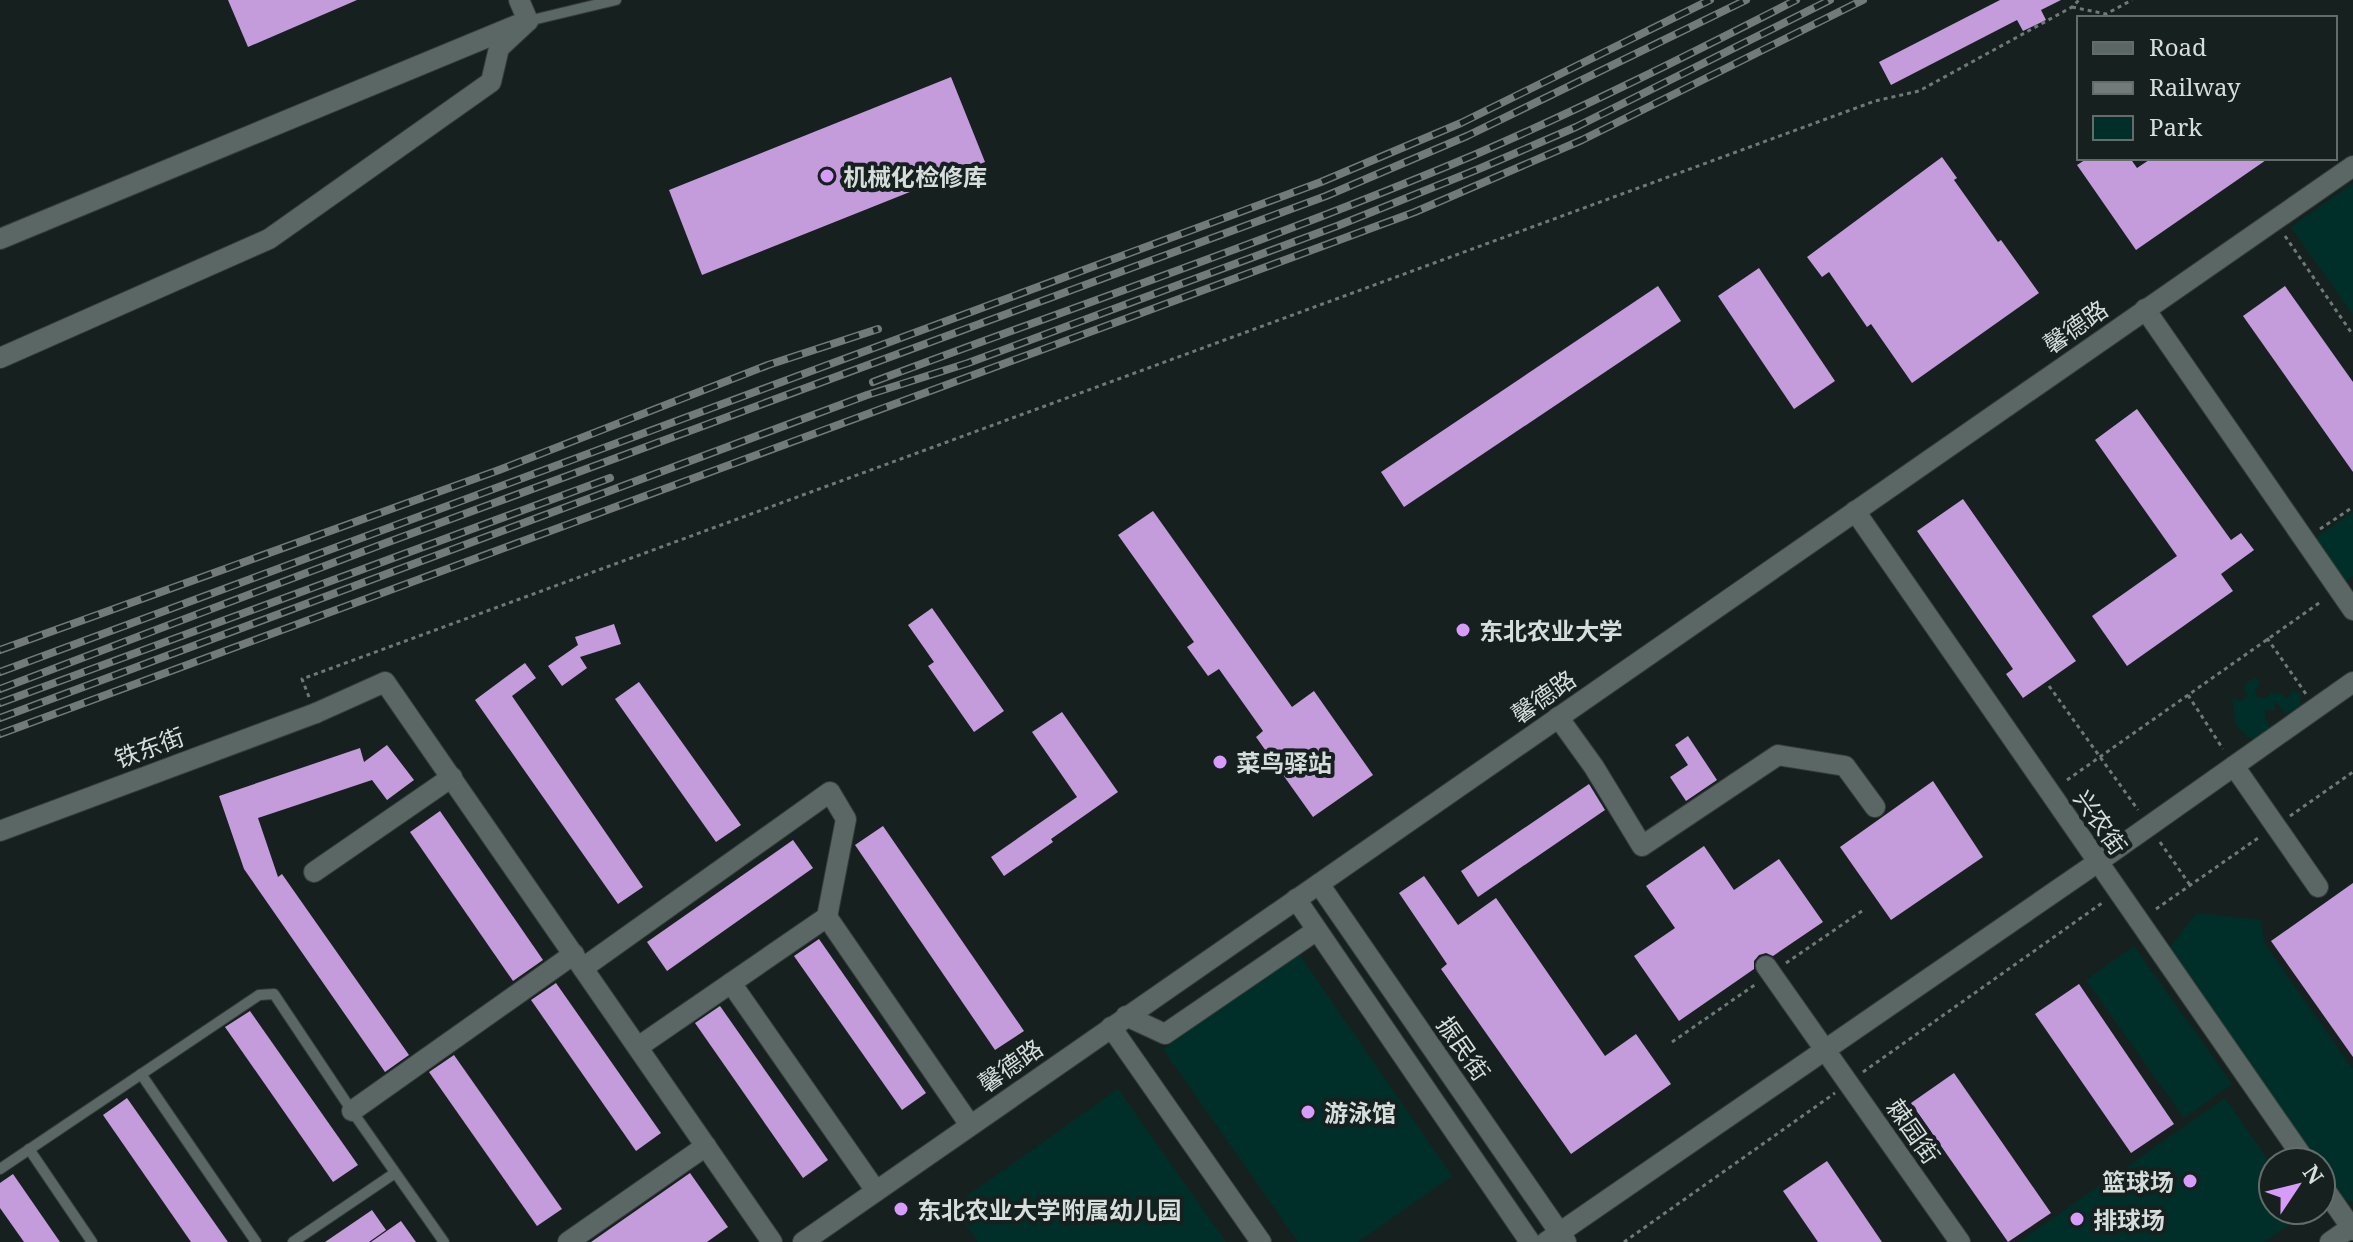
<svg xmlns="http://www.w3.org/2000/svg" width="2353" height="1242" viewBox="0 0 2353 1242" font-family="'Noto Serif','Noto Sans SC',serif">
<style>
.green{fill:#002f2a}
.building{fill:#c49bdb}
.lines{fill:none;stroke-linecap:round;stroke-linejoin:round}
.lane-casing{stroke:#363d3b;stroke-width:12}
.street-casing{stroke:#363d3b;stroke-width:22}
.secondary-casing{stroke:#363d3b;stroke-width:22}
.path{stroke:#6f7977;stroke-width:3;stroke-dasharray:4 4;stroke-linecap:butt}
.lane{stroke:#5a6765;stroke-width:10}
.street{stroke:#5a6765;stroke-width:20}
.secondary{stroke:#5a6765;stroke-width:20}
.rail-casing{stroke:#727b79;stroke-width:8}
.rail{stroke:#16211f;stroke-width:5;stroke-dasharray:15;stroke-linecap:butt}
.poi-dot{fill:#d79bf9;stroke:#16211f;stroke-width:3}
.labels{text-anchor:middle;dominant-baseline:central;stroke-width:8;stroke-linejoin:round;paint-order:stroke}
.poi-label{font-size:24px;font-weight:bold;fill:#d6dddb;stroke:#16211f;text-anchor:start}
.street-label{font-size:24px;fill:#d6dddb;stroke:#16211f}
</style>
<rect width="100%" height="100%" fill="#16211f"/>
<g class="green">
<polygon points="2353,183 2353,315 2291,227"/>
<polygon points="2353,512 2353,576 2342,584 2311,541"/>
<polygon points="2256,678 2260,682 2255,692 2257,698 2268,698 2270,692 2282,694 2286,699 2294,690 2297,694 2301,692 2300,704 2303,709 2286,713 2276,702 2274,706 2277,710 2265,710 2265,719 2271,729 2255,739 2246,737 2245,733 2236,726 2232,698 2241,701 2248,696 2244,688 2248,681"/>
<path d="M2197,913L2261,920L2264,943L2353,1069V1202C2324,1194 2321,1193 2321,1162H2306L2163,956Z"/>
<polygon points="2134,946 2232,1084 2184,1118 2086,980"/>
<polygon points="1299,954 1452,1176 1358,1242 1298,1242 1163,1049"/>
<polygon points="1118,1089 1226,1242 978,1242 953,1206"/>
<polygon points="2225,1098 2273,1167 2273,1210 2303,1210 2305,1213 2264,1242 2019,1242"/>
</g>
<g class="building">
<polygon points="228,0 357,0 248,47"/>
<polygon points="2000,0 2061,0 2041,10 2046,20 2023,31 2017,20 1891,85 1879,62"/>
<polygon points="951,77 985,162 702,275 669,190"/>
<polygon points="1942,157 1957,178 1954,180 1998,242 2001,240 2039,293 1912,383 1871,324 1867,327 1829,272 1822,277 1807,257"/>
<polygon points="2088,158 2130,158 2137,168 2152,158 2269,158 2136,250 2077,165"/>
<polygon points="1759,268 1835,381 1794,409 1718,296"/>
<polygon points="1658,286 1681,321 1404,507 1381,472"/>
<polygon points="2285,286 2353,382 2353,472 2243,316"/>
<polygon points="2137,409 2231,540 2241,533 2254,550 2221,574 2233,591 2127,666 2092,616 2177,556 2095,440"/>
<polygon points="1963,499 2076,661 2023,698 2006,674 2013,669 1917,531"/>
<polygon points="1153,511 1292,707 1314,691 1373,775 1313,817 1256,737 1263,731 1219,669 1208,676 1187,647 1194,642 1118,535"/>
<polygon points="932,608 1004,711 974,732 928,666 934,662 908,625"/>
<polygon points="614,624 621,644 580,657 587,668 562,686 548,666 578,645 575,637"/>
<polygon points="525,663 536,678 512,696 643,887 618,904 475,700"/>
<polygon points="639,682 741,825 716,842 615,699"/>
<polygon points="1062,712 1118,792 1051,839 1053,842 1004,876 991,857 1077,797 1032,732"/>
<polygon points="1688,736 1717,780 1686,801 1670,777 1688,765 1675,745"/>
<polygon points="387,745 414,780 387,800 372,780 258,818 278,877 282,874 409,1055 385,1072 244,869 219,796 360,748 364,762"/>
<polygon points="1933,781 1983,857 1891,920 1840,847"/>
<polygon points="1589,784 1605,810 1478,897 1461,871"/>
<polygon points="440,811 543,960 513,981 410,832"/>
<polygon points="883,826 1024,1031 995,1050 855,845"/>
<polygon points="793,840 813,868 667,971 647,942"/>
<polygon points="1704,846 1734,890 1779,859 1823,922 1773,956 1766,953 1759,955 1754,961 1754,969 1679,1021 1634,956 1675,928 1646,886"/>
<polygon points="1424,876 1458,925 1496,898 1605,1056 1636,1034 1671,1084 1571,1154 1441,969 1447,964 1399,893"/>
<polygon points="2353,883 2353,1057 2271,941"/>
<polygon points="819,939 926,1093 902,1110 794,956"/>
<polygon points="556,983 661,1133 636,1151 531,1000"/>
<polygon points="2079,984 2174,1124 2131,1153 2035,1014"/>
<polygon points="720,1006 828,1160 803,1178 695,1023"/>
<polygon points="250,1011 358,1165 333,1182 225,1027"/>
<polygon points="454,1055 562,1209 537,1226 429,1072"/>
<polygon points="1954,1073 2051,1213 2008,1242 1911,1103"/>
<polygon points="127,1098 228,1242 191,1242 103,1115"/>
<polygon points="1827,1161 1882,1242 1818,1242 1783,1191"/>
<polygon points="690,1173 728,1227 707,1242 591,1242"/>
<polygon points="13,1174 60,1242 24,1242 0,1208 0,1183"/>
<polygon points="372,1210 386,1230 369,1242 325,1242"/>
<polygon points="401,1221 416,1242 371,1242"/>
</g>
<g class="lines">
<defs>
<g id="lane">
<polyline points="528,21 616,0"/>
<polyline points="141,1074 256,1242"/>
<polyline points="29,1149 92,1242"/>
<polyline points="0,1169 259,995 274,994 352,1111 444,1242"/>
<polyline points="293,1242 395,1173"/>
</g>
<g id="street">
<polyline points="0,239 517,25"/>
<polyline points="2145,309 2353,610"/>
<polyline points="0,358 269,239 491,82 499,48 528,21"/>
<polyline points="1855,511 2306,1162"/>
<polyline points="316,713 385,682 772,1242"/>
<polyline points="1558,717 1594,767 1642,846 1778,755 1845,766 1875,807"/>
<polyline points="2234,766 2318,887"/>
<polyline points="314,872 452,777"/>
<polyline points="1319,884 1566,1242"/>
<polyline points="1296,899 1530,1242"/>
<polyline points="827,917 970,1125"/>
<polyline points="1766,966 1960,1242"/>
<polyline points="583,968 830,792 846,819 827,917 638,1047"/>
<polyline points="731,983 876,1191"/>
<polyline points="1126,1016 1165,1034 1317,930"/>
<polyline points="1111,1027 1261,1242"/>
<polyline points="352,1111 574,954"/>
<polyline points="2321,1184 2353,1230"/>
<polyline points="568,1242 706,1146"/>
<polyline points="803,1242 2353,166"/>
<polyline points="1546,1242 2098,862 2353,682"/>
<polyline points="2330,1242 2353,1226"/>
</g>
<g id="secondary">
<polyline points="519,0 528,21"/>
<polyline points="0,831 316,713"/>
</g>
</defs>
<use href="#lane" class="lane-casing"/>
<use href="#street" class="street-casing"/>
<use href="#secondary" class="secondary-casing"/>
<g class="path">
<polyline points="2072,7 2106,14 2132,0"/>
<polyline points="2285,236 2353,335"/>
<polyline points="2320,529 2353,507"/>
<polyline points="2267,638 2306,694"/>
<polyline points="2049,686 2138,810"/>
<polyline points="2188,695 2223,749"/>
<polyline points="309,697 302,679 1875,101 1919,91 2072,7 2079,0"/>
<polyline points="2067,780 2322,601"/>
<polyline points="2290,816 2353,772"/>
<polyline points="2160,842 2190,885"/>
<polyline points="2156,909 2261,836"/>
<polyline points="1786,963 1865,909"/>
<polyline points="1672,1042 1756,984"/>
<polyline points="1863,1072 2102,903"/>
<polyline points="1624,1242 1835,1093"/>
</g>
<use href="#lane" class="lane"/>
<use href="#street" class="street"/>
<use href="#secondary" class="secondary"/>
<defs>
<g id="rail">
<path d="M873,382C1073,307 1277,238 1474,155C1583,108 1690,54 1796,0"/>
<polyline points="0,650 499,470 768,365 878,329"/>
<polyline points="0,672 1321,182 1461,123 1710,0"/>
<polyline points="0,689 383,544 1326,196 1467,136 1746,0"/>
<polyline points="0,703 610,478"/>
<polyline points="0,718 867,395 968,363 1337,226 1481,168 1576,127 1830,0"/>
<polyline points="0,734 1415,212 1582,140 1863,0"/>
</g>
</defs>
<use href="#rail" class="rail-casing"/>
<use href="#rail" class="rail"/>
</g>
<g class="poi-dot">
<circle cx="827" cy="176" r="8"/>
<circle cx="1463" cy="630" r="8"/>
<circle cx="1220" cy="762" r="8"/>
<circle cx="1308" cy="1112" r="8"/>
<circle cx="2190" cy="1181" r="8"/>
<circle cx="901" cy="1209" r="8"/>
<circle cx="2077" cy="1219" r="8"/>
</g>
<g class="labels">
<g class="poi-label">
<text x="843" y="176">机械化检修库</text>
<text x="1479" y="630">东北农业大学</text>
<text x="1236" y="762">菜鸟驿站</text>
<text x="1324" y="1112">游泳馆</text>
<text x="2174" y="1181" text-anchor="end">篮球场</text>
<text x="917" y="1209">东北农业大学附属幼儿园</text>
<text x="2093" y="1219">排球场</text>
</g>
<g class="street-label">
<text transform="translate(2075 326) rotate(-35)">馨德路</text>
<text transform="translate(1543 696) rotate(-35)">馨德路</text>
<text transform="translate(149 747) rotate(-20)">铁东街</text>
<text transform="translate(2101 822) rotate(55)">兴农街</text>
<text transform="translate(1464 1048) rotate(55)">振民街</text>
<text transform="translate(1010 1065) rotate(-35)">馨德路</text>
<text transform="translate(1914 1131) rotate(55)">棘园街</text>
</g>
</g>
<rect x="2077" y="16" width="260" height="144" fill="#16211f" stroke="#636c6a" stroke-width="2"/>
<rect x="2093" y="42" width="40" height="12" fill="#5a6765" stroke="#636c6a" stroke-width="2"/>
<text x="2149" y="56" font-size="24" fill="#d6dddb">Road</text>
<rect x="2093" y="82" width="40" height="12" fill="#727b79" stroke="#636c6a" stroke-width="2"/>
<text x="2149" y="96" font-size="24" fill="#d6dddb">Railway</text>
<rect x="2093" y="116" width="40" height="24" fill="#002f2a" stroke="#636c6a" stroke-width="2"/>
<text x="2149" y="136" font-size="24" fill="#d6dddb">Park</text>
<g transform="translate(2297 1186) rotate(55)"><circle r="38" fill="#16211f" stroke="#636c6a" stroke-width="2"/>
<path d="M0-6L14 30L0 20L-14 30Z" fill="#d79bf9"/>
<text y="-12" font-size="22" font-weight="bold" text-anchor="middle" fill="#d6dddb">N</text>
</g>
</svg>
